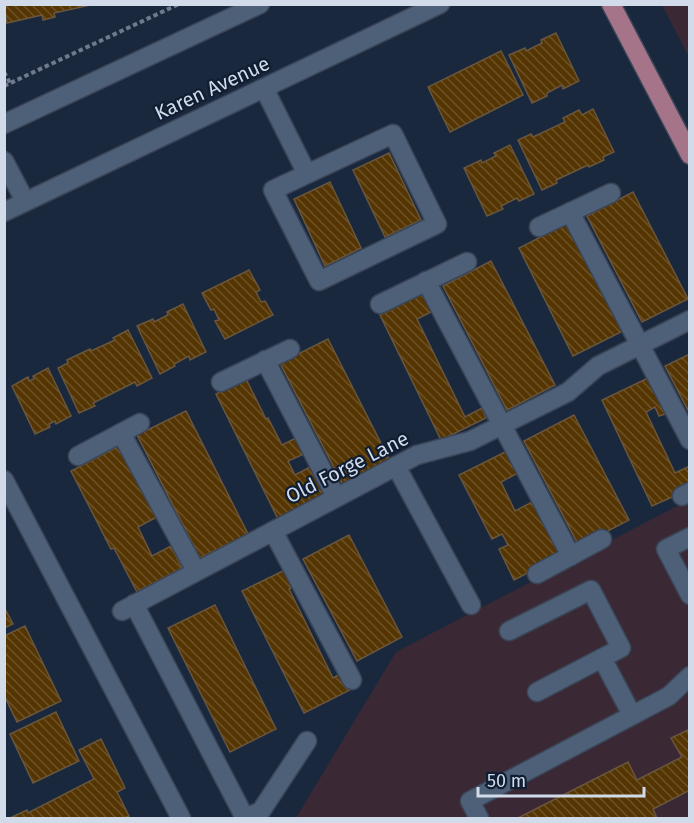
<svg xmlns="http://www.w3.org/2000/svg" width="694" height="823" viewBox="0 0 694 823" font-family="'Fira Sans',sans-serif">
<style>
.commercial{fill:#3a2934}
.building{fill:url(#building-back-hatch);stroke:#69563d;stroke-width:1.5}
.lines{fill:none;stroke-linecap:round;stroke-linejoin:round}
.minor-casing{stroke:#3a4557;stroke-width:21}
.major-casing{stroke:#3a4557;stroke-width:21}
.path{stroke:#6f7b8d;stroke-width:4;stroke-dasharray:4.5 3;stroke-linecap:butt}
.minor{stroke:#4e5f78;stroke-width:18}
.major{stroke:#a67489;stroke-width:18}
.labels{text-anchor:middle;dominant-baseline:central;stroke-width:4.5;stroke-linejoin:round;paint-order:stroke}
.street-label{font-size:20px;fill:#d2dbea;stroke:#101e33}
</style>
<defs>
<pattern id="building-back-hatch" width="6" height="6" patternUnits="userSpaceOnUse" patternTransform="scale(1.5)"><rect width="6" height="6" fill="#553602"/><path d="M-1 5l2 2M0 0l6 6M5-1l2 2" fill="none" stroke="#6d5227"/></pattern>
</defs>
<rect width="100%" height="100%" fill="#1a283e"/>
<g class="commercial">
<polygon points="662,5 689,5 689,57"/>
<polygon points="689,500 689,818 296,818 396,652"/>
</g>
<g class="building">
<polygon points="4,4 95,4 54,13 55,17 43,20 42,15 7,23"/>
<polygon points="556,33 579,81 563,89 562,85 547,93 547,96 532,103 509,55 525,48 526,51 542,43 541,40"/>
<polygon points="501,51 523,95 450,132 428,87"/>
<polygon points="593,109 614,152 603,157 604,160 589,167 588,165 556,180 557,183 542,190 518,140 531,134 533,137 565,122 563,118 579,110 582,115"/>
<polygon points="510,145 534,194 519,201 517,198 501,206 503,209 487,216 464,168 481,160 482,163 496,156 494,153"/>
<polygon points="389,153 421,220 385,237 353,170"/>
<polygon points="330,182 361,248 325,266 294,199"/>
<polygon points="633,192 688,299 642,322 587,216"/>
<polygon points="568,223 623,331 573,356 519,248"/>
<polygon points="491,261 555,385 507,410 443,286"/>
<polygon points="249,270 260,290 256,292 261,302 265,301 273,315 225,339 215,321 219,320 214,309 211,310 202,293"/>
<polygon points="424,293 433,311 417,319 465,417 482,408 486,418 441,440 380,315"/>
<polygon points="183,304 206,352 190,360 189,356 174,364 175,366 160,374 137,326 153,319 154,322 168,315 167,312"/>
<polygon points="128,330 152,378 137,386 135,382 93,403 95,406 79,413 58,368 68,363 67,360 90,349 91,351 115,340 113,338"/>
<polygon points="328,339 391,463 344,487 280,363"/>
<polygon points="690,354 690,414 665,366"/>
<polygon points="48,368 71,416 56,424 55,421 49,424 50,427 35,434 12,386 28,377 29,381 34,379 33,376"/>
<polygon points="648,378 665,414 659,416 655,407 646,412 675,473 690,466 690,489 652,506 602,400"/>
<polygon points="246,379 266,419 268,418 282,445 296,438 304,454 288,461 295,475 312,466 327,495 278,519 216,394"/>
<polygon points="186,411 248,534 200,558 137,435"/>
<polygon points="574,415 629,520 579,546 524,441"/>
<polygon points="119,446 157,517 138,527 152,556 171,546 182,568 137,592 114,548 111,549 71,471"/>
<polygon points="507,451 518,473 501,482 515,511 534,501 561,556 514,580 499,549 508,545 502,534 492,539 459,475"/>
<polygon points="349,535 402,637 357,661 303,559"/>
<polygon points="289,568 297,584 289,589 333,678 342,673 350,690 304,713 242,591"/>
<polygon points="215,605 276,729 230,752 168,628"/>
<polygon points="4,607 13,624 4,628"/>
<polygon points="25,626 61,701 17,722 4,695 4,636"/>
<polygon points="56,712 79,761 33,783 10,734"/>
<polygon points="690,729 690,790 653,809 657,818 518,818 628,762 637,780 682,757 671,738"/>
<polygon points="101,739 125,788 117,792 129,816 124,818 10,818 27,810 28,813 94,779 79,750"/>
</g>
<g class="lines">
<defs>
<g id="minor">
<polyline points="264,88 307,174 273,190 319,281 437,224 393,134 307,174"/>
<polyline points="4,124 260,4"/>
<polyline points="4,161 25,201"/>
<polyline points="4,212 440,4"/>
<polyline points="570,212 690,440"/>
<polyline points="539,227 611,193"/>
<polyline points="426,281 571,556"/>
<polyline points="380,304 467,262"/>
<polyline points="265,360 336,497"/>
<polyline points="221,382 290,349"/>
<polyline points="121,433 196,571"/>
<polyline points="78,456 140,423"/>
<polyline points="396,466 471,605"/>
<polyline points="4,480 181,818"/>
<polyline points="682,496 690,492"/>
<polyline points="273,531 352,680"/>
<polyline points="690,537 666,549 690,595"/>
<polyline points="537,574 602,539"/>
<polyline points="134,604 245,818"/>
<polyline points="122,611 417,455 470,441 568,392 598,366 690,320"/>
<polyline points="509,631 591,590 621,648 602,658 632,715"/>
<polyline points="537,692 602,658"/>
<polyline points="246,818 261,811 307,741"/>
<polyline points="479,818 470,801 669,696 690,676"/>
</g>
<polyline id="major" points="611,4 690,155"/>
</defs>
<use href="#minor" class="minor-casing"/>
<use href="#major" class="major-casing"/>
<g class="path">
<polyline points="4,72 10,83"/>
<polyline points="4,86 179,4"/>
</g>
<use href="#minor" class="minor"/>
<use href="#major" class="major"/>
</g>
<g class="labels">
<g class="street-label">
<text transform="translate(212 88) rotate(-25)">Karen Avenue</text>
<text transform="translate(347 467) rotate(-27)">Old Forge Lane</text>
</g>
</g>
<rect width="694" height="823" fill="none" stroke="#d2dbea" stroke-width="12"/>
<path d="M478 787v9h166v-9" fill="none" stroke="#d2dbea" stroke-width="3"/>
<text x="487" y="787" font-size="18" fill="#d2dbea" stroke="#101e33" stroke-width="4.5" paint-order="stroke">50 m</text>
</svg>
